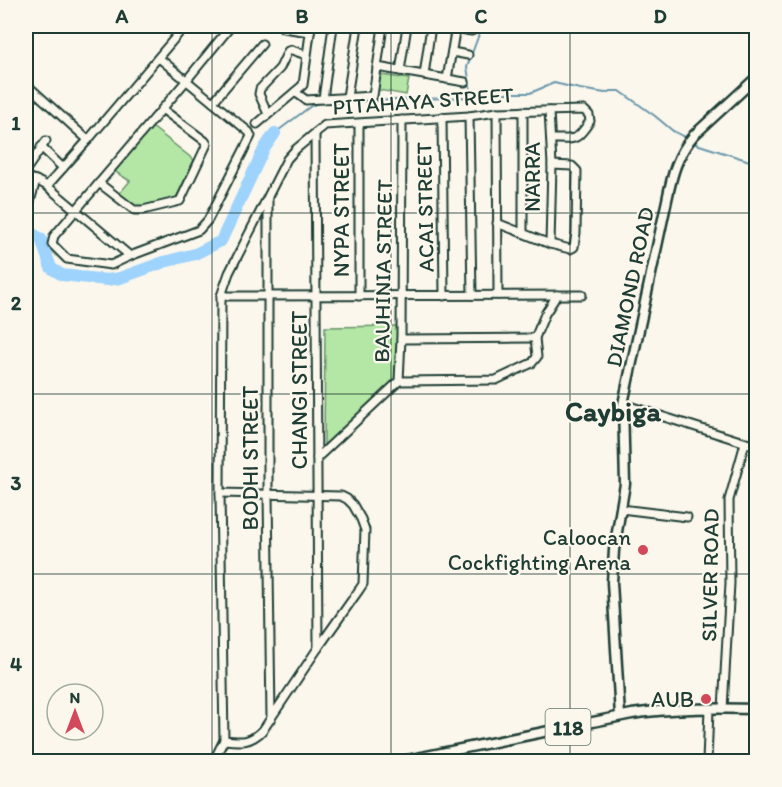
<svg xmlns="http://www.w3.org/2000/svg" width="782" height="787" viewBox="0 0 782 787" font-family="Itim,sans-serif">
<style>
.green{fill:#b4e6a6;stroke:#6a926d;stroke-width:1.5}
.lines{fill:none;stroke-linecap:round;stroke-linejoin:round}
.stream{stroke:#6b97ac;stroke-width:2}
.river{stroke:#9dd3fc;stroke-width:12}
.minor-casing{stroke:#1f3d34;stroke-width:11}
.major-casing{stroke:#1f3d34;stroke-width:13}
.minor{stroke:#fbf7ec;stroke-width:7}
.major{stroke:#fbf7ec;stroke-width:8}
.grid{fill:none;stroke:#1f3d34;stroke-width:1.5;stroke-opacity:0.55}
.poi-dot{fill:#d1495b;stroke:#fbf7ec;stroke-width:2}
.labels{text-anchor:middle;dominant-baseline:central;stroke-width:4.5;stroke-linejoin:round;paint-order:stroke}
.shield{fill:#fbf7ec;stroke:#61756b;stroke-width:1.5}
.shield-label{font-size:21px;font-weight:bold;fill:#1f3d34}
.street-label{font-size:22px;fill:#1f3d34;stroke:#fbf7ec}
.poi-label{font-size:22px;fill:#1f3d34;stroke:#fbf7ec;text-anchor:end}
.district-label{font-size:28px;font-weight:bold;fill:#1f3d34;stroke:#fbf7ec}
.neatline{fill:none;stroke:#1f3d34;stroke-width:2}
.grid-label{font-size:20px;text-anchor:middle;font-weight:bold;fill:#1f3d34}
</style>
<rect width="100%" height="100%" fill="#fbf7ec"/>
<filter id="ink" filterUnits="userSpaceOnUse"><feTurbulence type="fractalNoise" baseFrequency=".0167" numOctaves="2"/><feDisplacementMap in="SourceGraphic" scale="12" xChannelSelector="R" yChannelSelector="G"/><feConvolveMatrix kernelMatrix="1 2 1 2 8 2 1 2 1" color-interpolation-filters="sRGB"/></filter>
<g filter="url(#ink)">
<g class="green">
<polygon points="381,75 409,79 406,95 378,90"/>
<polygon points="151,126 194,160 176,198 138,209 118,195 130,181 114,171"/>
<polygon points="398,326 398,377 324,446 325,327"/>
</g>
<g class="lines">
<g class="stream">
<polyline points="472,97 467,67 482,26"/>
<polyline points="275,133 311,106 318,103 472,97 489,93 530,93 554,83 580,89 605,93 611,91 620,91 655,116 673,131 685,137 693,143 756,163"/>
<polyline points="756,253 751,270 756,275"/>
</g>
<polyline class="river" points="26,230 41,239 51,268 62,275 107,280 120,278 164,262 195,254 221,241 264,149 275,133"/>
<defs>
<g id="minor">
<polyline points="435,26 472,31"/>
<polyline points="283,28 310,32"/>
<polyline points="452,52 468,55"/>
<polyline points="159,58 249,132 251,136 208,220 199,230 130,256 111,265 67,259 52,244 54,236 186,81 231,26"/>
<polyline points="377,67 465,82"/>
<polyline points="400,71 407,26"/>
<polyline points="424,75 431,26"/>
<polyline points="447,79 456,26"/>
<polyline points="26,84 88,140"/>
<polyline points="295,92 306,100 373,96 383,26"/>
<polyline points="347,97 358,26"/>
<polyline points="323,99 333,26"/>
<polyline points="213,102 262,44"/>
<polyline points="549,111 552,165 550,244"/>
<polyline points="497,112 498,295"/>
<polyline points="268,114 259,94 260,89 280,68 288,51 292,50 306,55"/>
<polyline points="469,116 472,295"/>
<polyline points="442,117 444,296"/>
<polyline points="257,124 303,85 311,26"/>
<polyline points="359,124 359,296"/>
<polyline points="315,133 318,648"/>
<polyline points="41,147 63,168"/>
<polyline points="26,170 46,141"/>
<polyline points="26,177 36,180 47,186 130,256"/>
<polyline points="99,183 134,210 143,210 180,201 207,144 205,141 162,109"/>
<polyline points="47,186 88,140 185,26"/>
<polyline points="268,199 268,494 271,719"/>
<polyline points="26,216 36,180"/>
<polyline points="497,223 550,244 570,249 574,247 576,233 577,171 572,166 552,165"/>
<polyline points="523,232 523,111"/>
<path d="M221,296L229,273L287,159L296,149L325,125L469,116L497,112L584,110L589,115L590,121C576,142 576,139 551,139"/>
<polyline points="401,339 535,338"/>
<polyline points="399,381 496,380 532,363 537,357 535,338 545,314 557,295"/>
<polyline points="623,404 756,446"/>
<polyline points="317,458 399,381 401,339 402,120"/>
<path d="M220,493L341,496L347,499L353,505L361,519L365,530L363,584L359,590L318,648L263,730C250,743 242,742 224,740"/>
<polyline points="621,509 687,517"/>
<polyline points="723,709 730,583 729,500 745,443"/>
<polyline points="213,762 224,740 220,493 221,296 582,295"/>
<polyline points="707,762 709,709"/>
</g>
<g id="major">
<path d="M620,716L612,582L614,550L625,484L623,404L667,200C672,175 677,155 694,135L756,78"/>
<path d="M397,762L632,714C673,708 715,708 756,709"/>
</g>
</defs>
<use href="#minor" class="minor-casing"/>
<use href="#major" class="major-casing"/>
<use href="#minor" class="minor"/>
<use href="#major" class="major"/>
</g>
</g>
<path class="grid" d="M212,26V762M391,26V762M570,26V762M26,213H756M26,394H756M26,574H756"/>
<g class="poi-dot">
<circle cx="643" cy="550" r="6"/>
<circle cx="706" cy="699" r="6"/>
</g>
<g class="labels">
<rect class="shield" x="545.5" y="709" width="45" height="36" rx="4.5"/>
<g class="shield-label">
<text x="568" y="727">118</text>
</g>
<g class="street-label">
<text transform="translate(423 101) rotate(-4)">PITAHAYA STREET</text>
<text transform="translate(532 177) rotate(-90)">NARRA</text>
<text transform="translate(425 207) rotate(-91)">ACAI STREET</text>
<text transform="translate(341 210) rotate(-90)">NYPA STREET</text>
<text transform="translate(383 271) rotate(-89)">BAUHINIA STREET</text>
<text transform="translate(630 287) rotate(-78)">DIAMOND ROAD</text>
<text transform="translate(299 390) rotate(-90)">CHANGI STREET</text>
<text transform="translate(250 458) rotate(-90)">BODHI STREET</text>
<text transform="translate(710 575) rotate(-89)">SILVER ROAD</text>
</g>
<g class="poi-label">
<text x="631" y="537">Caloocan<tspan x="631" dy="25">Cockfighting Arena</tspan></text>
<text x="694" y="699">AUB</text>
</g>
<g class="district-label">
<text x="613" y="411">Caybiga</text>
</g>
</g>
<rect width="782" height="787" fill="none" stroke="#fbf7ec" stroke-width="66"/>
<g transform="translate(75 712)"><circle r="28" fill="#fbf7ec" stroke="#a3ada2" stroke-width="1.5"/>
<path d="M0-4.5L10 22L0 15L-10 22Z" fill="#d1495b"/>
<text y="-9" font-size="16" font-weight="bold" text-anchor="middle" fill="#1f3d34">N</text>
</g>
<rect x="33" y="33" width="716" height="721" class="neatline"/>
<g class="grid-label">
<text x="122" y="23">A</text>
<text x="302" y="23">B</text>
<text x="481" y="23">C</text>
<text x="660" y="23">D</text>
<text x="16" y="130">1</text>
<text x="16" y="310">2</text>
<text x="16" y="490">3</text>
<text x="16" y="671">4</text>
</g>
</svg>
